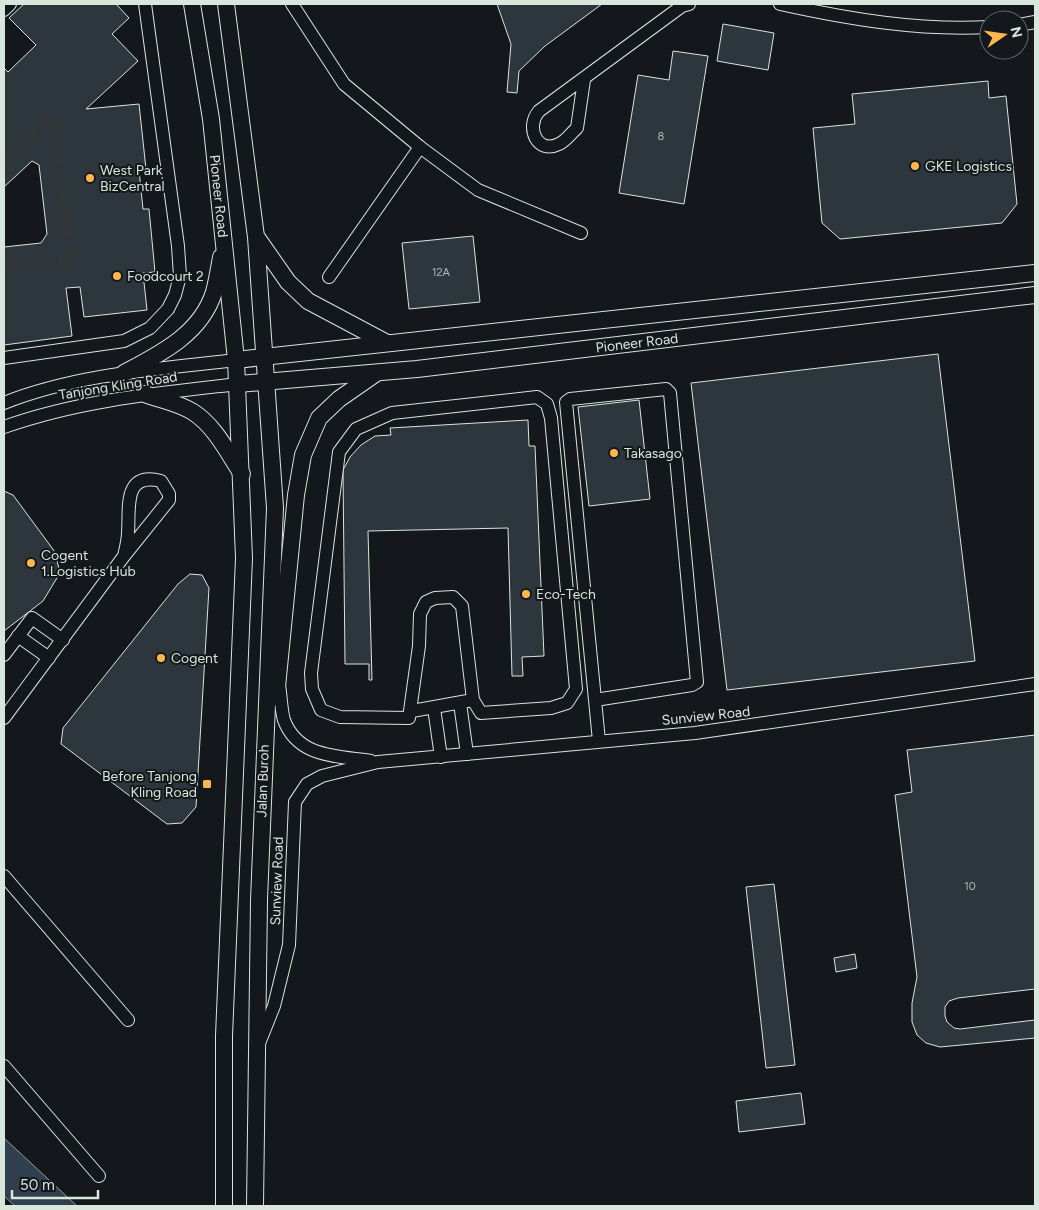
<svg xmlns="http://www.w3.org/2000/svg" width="1039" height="1210" viewBox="0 0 1039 1210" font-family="Figtree,sans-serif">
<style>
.water{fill:#2f3f4d;stroke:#939e99}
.building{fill:#2c363c;stroke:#d8e6dc}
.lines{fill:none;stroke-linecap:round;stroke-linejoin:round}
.minor-tunnel{stroke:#313739;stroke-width:12;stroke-dasharray:12 6;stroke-linecap:butt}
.minor-casing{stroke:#d8e6dc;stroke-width:14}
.major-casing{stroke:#d8e6dc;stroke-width:18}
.minor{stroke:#14181c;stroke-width:12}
.major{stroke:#14181c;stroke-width:16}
.poi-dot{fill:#ffb74d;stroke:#14181c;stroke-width:2}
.labels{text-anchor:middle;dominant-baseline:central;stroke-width:4;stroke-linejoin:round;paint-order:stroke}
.number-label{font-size:11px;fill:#adbab4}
.poi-label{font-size:14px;fill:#d8e6dc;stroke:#14181c;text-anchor:start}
.street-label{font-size:14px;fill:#d8e6dc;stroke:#14181c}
</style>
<rect width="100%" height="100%" fill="#14181c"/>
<polygon class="water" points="4,1138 77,1206 15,1206 4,1196"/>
<g class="building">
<polygon points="24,4 116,4 129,18 112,34 138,61 86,109 139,104 146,169 139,170 143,209 149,209 155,272 143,273 147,310 84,317 80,287 66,288 72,336 4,345 4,247 41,243 47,234 39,165 32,161 4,187 4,68 8,72 36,45 9,18"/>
<polygon points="497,4 602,4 545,46 519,71 517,93 507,92 511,44"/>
<polygon points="723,24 774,33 768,70 717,61"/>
<polygon points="673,51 708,56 684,204 619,193 638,75 669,80"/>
<polygon points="988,81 989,98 1006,96 1017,204 1002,223 840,239 822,223 813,128 855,124 852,94"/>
<polygon points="473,236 480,302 409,309 402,243"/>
<polygon points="938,354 975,661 727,690 691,383"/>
<polygon points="639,400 650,499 589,506 578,407"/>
<polygon points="528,420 529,446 535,446 544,656 522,657 523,676 512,676 508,528 368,531 372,680 369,680 369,664 345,664 343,470 350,457 361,445 375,436 391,435 390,428"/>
<polygon points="4,491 13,495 55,552 60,573 43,601 4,631"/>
<polygon points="190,574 202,575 209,588 196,807 182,823 167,824 61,744 63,728 178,584"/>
<polygon points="1035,735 1035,989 958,998 949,1001 945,1007 945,1016 947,1022 954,1028 960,1029 1035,1020 1035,1038 940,1047 926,1043 917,1035 912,1022 912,1003 917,977 895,795 912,792 907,750"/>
<polygon points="774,884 795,1065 766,1068 746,887"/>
<polygon points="855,954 857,968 836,972 834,958"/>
<polygon points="801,1093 805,1124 739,1132 736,1101"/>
</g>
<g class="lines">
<g class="minor-tunnel">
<polyline points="4,163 52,113"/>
<polyline points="4,263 71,261 52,113"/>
</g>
<defs>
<g id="minor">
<polyline points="292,4 344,84 420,147 478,190 581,233"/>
<path d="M780,4C848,19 920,31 989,27"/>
<polyline points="4,10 10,4"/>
<polyline points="1019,25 1035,22"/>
<path d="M584,80L577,128C571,133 566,141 559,144C537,155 525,127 539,111L682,6L689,4"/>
<polyline points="329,277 420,147"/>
<polyline points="4,358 124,341 150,328 168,309 175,295 180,276 178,246 145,4"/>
<path d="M4,403C77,374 159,369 236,360"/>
<path d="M4,427C80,400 159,393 238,384"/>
<polyline points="18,636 49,658"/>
<polyline points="4,655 32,618 63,640"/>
<path d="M279,685C281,696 281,710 284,720C298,758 338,756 371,761"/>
<polyline points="595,700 692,685 697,682 670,393 666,389 570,399 566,402 599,741"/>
<polyline points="460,703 467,754"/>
<polyline points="434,708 441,757"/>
<polyline points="412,711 473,700 481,713 551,708 567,703 576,689 551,418 547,404 537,397 392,413 356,429 339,452 311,673 312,689 321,710 340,717 409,718 419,646 420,614 426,602 435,598 453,597 462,606 473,700"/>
<path d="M4,718L124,556L169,500V494L161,481C122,471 130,510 128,532C128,540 126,548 124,556"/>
<polyline points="4,876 128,1020"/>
<polyline points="260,1041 274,1006 289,945 295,802 307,784 322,776 378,762 695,733 1035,684"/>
<polyline points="4,1066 99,1176"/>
</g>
<g id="major">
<path id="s1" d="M192,4L211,119L236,360L244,558L224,1036V1206"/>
<polyline points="226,4 256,237 275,508 259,900 255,1206"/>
<polyline points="258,239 288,282 308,301 387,343"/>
<polyline points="236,360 1035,273"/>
<path d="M124,373C160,354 201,334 214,292C217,281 219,268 221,257"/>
<path id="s2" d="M238,384L417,369L1035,295"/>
<path d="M145,394C161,400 179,403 193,412C215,426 228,453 242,474"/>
<polyline points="276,697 296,495 303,455 319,418 339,399 375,374"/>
</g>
</defs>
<use href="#minor" class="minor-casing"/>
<use href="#major" class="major-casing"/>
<use href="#minor" class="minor"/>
<use href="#major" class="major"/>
</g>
<g class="poi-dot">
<circle cx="915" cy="166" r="5"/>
<circle cx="90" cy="178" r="5"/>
<circle cx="117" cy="276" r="5"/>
<circle cx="614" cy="453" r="5"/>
<circle cx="31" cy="563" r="5"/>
<circle cx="526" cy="594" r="5"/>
<circle cx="161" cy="658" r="5"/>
<rect x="202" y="779" width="10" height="10" rx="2.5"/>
</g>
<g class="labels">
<g class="number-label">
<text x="661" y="136">8</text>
<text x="441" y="272">12A</text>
<text x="970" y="886">10</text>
</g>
<g class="poi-label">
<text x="925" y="166">GKE Logistics</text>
<text x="100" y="170">West Park<tspan x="100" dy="16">BizCentral</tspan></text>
<text x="127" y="276">Foodcourt 2</text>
<text x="624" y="453">Takasago</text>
<text x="41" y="555">Cogent<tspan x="41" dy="16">1.Logistics Hub</tspan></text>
<text x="536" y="594">Eco-Tech</text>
<text x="171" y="658">Cogent</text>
<text x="197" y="776" text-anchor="end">Before Tanjong<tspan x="197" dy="16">Kling Road</tspan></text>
</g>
<g class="street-label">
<text stroke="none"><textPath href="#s1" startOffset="194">Pioneer Road</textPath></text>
<text stroke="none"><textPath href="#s2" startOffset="401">Pioneer Road</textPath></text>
<text transform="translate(118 386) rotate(-9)">Tanjong Kling Road</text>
<text transform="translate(706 716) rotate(-6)">Sunview Road</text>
<text transform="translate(263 781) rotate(-88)">Jalan Buroh</text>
<text transform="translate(277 881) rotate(-88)">Sunview Road</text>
</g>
</g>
<rect width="1039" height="1210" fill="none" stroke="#d8e6dc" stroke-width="10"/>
<g transform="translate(1004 35) rotate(77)"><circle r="24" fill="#14181c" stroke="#626a69"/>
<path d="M0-4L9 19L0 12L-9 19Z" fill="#ffb74d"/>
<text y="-8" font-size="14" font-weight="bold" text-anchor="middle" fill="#d8e6dc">N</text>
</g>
<path d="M12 1190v8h86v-8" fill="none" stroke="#d8e6dc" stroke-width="2.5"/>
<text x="20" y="1190" font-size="15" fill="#d8e6dc" stroke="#14181c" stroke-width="4" paint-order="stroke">50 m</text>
</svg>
